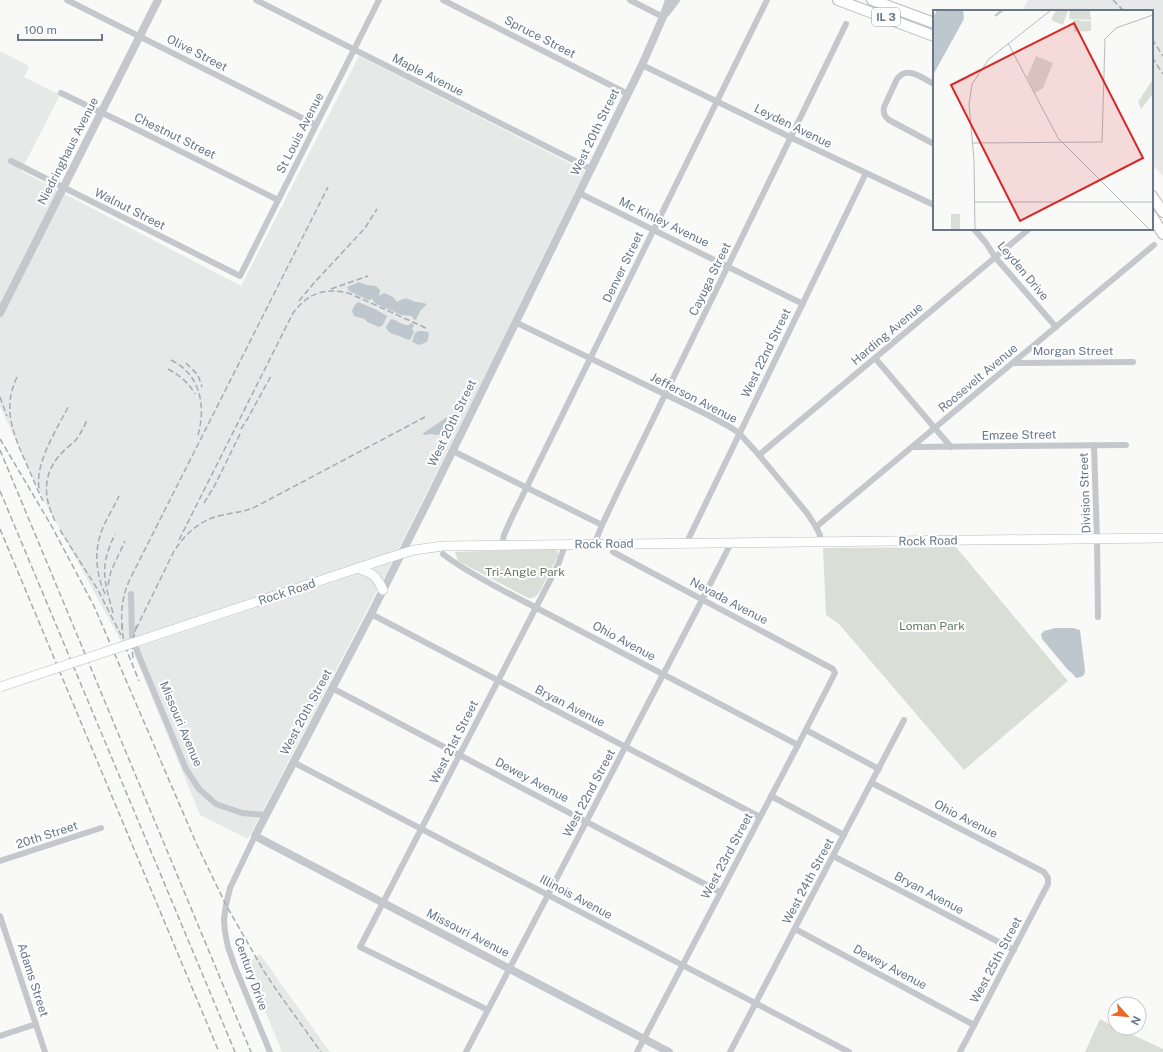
<svg xmlns="http://www.w3.org/2000/svg" width="1163" height="1052" viewBox="0 0 1163 1052" font-family="'Public Sans',sans-serif">
<style>
.built{fill:#e7e9e8}
.green{fill:#d9dfd6}
.water{fill:#bdc7cd}
.lines{fill:none;stroke-linecap:round;stroke-linejoin:round}
.secondary-casing{stroke:#b7bcc1;stroke-width:10}
.trunk-casing{stroke:#b7bbbf;stroke-width:12}
.minor{stroke:#c4c8cd;stroke-width:6}
.tertiary{stroke:#c4c8cd;stroke-width:8}
.secondary{stroke:#fff;stroke-width:9}
.trunk{stroke:#fff;stroke-width:10}
.rail{stroke:#a5abb2;stroke-width:1.5;stroke-dasharray:6 3;stroke-linecap:butt}
.secondary-bridge-casing{stroke:#b7bcc1;stroke-width:10;stroke-linecap:butt}
.secondary-bridge{stroke:#fff;stroke-width:9}
.labels{text-anchor:middle;dominant-baseline:central;stroke-width:4;stroke-linejoin:round;paint-order:stroke}
.shield{fill:#fff;stroke:#95a0ac;stroke-width:1}
.shield-label{font-size:11px;font-weight:bold;fill:#677789}
.street-label{font-size:12px;fill:#677789;stroke:#fff}
.park-label{font-size:12px;fill:#657a63;stroke:#fff}
.inset-river{fill:none;stroke:#bdc7cd;stroke-width:2}
.inset-road{fill:none;stroke:#b2bac1;stroke-width:1}
.view{fill:#d62828;fill-opacity:0.15;stroke:#d62828;stroke-width:2}
.inset-edge{fill:none;stroke:#677789;stroke-width:2}
</style>
<rect width="100%" height="100%" fill="#f9faf7"/>
<g class="built">
<polygon points="1028,0 1163,0 1163,176 1152,164 1152,11 1021,11"/>
<polygon points="0,51 29,66 24,77 54,92 61,93 21,171 241,286 359,56 585,171 473,400 398,550 122,643 37,487 0,406"/>
<polygon points="392,562 248,839 200,815 132,649"/>
<polygon points="260,954 330,1052 282,1052 246,964"/>
</g>
<g class="green">
<polygon points="956,547 1068,681 964,770 839,624 826,615 823,548"/>
<path d="M555,549L558,552V556L540,591C537,596 534,599 528,598L458,561L455,552Z"/>
<polygon points="1100,1019 1115,1027 1115,1028 1118,1028 1163,1049 1163,1052 1085,1052"/>
</g>
<g class="water">
<path d="M359,282L367,285L376,286L380,290L379,296L384,293L393,297L397,302C408,296 406,299 416,302C420,302 423,303 427,304L420,311L416,320L413,319L412,316L401,315L376,304L373,301V299L368,300L349,291L347,287Z"/>
<polygon points="358,302 375,309 387,316 383,325 379,327 367,322 365,319 354,316 352,311 354,306"/>
<path d="M391,319C397,320 403,326 409,325L411,323L414,325L412,329L414,332L410,340C404,339 401,336 396,335C391,333 388,333 386,327Z"/>
<polygon points="419,331 423,331 428,332 429,335 427,342 419,345 412,342 415,333"/>
<path d="M456,412L457,414C454,422 446,434 437,435C435,435 433,434 431,434C429,434 427,435 425,435L422,434L450,415Z"/>
<path d="M1055,628H1073L1080,630L1085,670C1085,676 1082,677 1076,678L1072,673L1068,670L1042,639L1041,634L1044,631Z"/>
</g>
<g class="lines">
<defs>
<g id="secondary">
<path d="M357,568C372,573 376,575 383,590"/>
<polyline points="292,590 391,557 414,550 443,546 1163,538"/>
</g>
<g id="trunk">
<polyline points="838,0 934,36"/>
<polyline points="872,0 934,23"/>
<polyline points="1152,196 1163,212"/>
<polyline points="1152,216 1163,234"/>
</g>
</defs>
<use href="#secondary" class="secondary-casing"/>
<use href="#trunk" class="trunk-casing"/>
<g class="minor">
<polyline points="67,0 316,125"/>
<polyline points="256,0 591,169"/>
<polyline points="443,0 628,94"/>
<polyline points="630,0 663,17"/>
<polyline points="642,65 792,138 934,205"/>
<path d="M934,84C922,78 907,65 897,79L884,107C883,113 884,116 889,120L934,144"/>
<polyline points="61,93 142,132 278,200"/>
<polyline points="11,161 240,276 379,0"/>
<polyline points="579,193 803,304"/>
<polyline points="974,229 986,243 995,257 1056,327"/>
<polyline points="515,322 708,415 730,427 739,433 759,455 807,513 816,527 820,535 820,542"/>
<polyline points="875,358 951,447"/>
<polyline points="1013,363 1133,362"/>
<polyline points="1094,445 1097,539 1098,617"/>
<polyline points="913,447 1126,445"/>
<polyline points="453,451 602,525"/>
<polyline points="759,455 1029,229"/>
<polyline points="816,527 1154,245"/>
<polyline points="686,544 866,173"/>
<polyline points="502,545 504,535 512,517 767,0"/>
<polyline points="594,545 602,525 620,487 846,24"/>
<polyline points="613,552 833,669 835,673 798,745 637,1052"/>
<path d="M443,554C463,570 486,581 508,593L798,745"/>
<polyline points="131,594 132,637 139,656 186,769 199,789 216,804 242,813 266,815"/>
<polyline points="371,614 760,817"/>
<polyline points="332,688 720,892"/>
<polyline points="806,730 879,769"/>
<polyline points="293,762 849,1052"/>
<polyline points="872,783 1044,872 1048,878 1048,884 960,1052"/>
<polyline points="771,796 844,835"/>
<polyline points="255,836 230,888 226,905 224,919 225,932 228,947 235,967 270,1052"/>
<polyline points="833,856 909,895 1014,950"/>
<polyline points="0,861 101,828"/>
<polyline points="0,916 45,1052"/>
<polyline points="795,929 974,1025"/>
<polyline points="488,1010 360,947 558,565 565,545"/>
<polyline points="0,1036 36,1024"/>
<polyline points="466,1052 702,600 731,543"/>
<polyline points="730,1052 904,720"/>
</g>
<g class="tertiary">
<polyline points="666,13 676,0"/>
<polyline points="0,313 158,0"/>
<polyline points="669,1052 255,836 371,614 427,503 642,65 663,17 669,0"/>
</g>
<use href="#secondary" class="secondary"/>
<use href="#trunk" class="trunk"/>
<g class="rail">
<polyline points="1113,0 1124,11"/>
<polyline points="1152,39 1163,56"/>
<polyline points="1152,57 1163,74"/>
<polyline points="331,289 368,276"/>
<polyline points="299,301 314,283 365,228 377,209"/>
<path d="M171,360C201,375 206,406 198,435"/>
<polyline points="186,363 198,375 202,387"/>
<path d="M168,369C179,375 189,383 195,394"/>
<path d="M17,377C2,409 13,433 26,463C32,476 37,489 43,501"/>
<polyline points="0,397 7,416"/>
<polyline points="241,429 248,418 272,374"/>
<polyline points="0,439 51,525 94,606 197,845 226,905 265,973 280,995 321,1052"/>
<polyline points="0,450 251,1052"/>
<path d="M39,488C35,461 58,428 69,405"/>
<polyline points="0,491 235,1052"/>
<polyline points="204,503 215,485 241,432"/>
<path d="M55,521C44,499 42,476 59,456C63,451 69,446 75,441C80,435 84,427 87,420"/>
<polyline points="0,529 219,1052"/>
<polyline points="60,530 98,590 121,635"/>
<path d="M179,540L293,313C309,292 326,287 351,294L428,329"/>
<polyline points="108,585 111,571 125,541"/>
<path d="M105,594C97,576 94,555 100,536C104,522 113,509 119,496"/>
<path d="M113,613C104,579 99,568 115,534"/>
<polyline points="122,624 123,637 127,651"/>
<path d="M122,629C121,610 122,596 130,579L328,187"/>
<path d="M136,629L174,551C186,533 201,519 223,515C236,512 245,512 257,506L425,417"/>
<polyline points="125,646 139,681"/>
<path d="M133,658C131,646 134,636 137,624"/>
</g>
<defs>
<polyline id="secondary-bridge" points="0,687 292,590"/>
</defs>
<use href="#secondary-bridge" class="secondary-bridge-casing"/>
<use href="#secondary-bridge" class="secondary-bridge"/>
</g>
<g class="labels">
<rect class="shield" x="872" y="8" width="28" height="18" rx="3"/>
<g class="shield-label">
<text x="886" y="17">IL 3</text>
</g>
<g class="street-label">
<text transform="translate(540 37) rotate(27)">Spruce Street</text>
<text transform="translate(197 53) rotate(27)">Olive Street</text>
<text transform="translate(428 75) rotate(27)">Maple Avenue</text>
<text transform="translate(793 126) rotate(26)">Leyden Avenue</text>
<text transform="translate(595 132) rotate(-64)">West 20th Street</text>
<text transform="translate(300 133) rotate(-63)">St Louis Avenue</text>
<text transform="translate(175 136) rotate(26)">Chestnut Street</text>
<text transform="translate(68 151) rotate(-63)">Niedringhaus Avenue</text>
<text transform="translate(130 209) rotate(27)">Walnut Street</text>
<text transform="translate(664 222) rotate(26)">Mc Kinley Avenue</text>
<text transform="translate(623 267) rotate(-64)">Denver Street</text>
<text transform="translate(1023 271) rotate(50)">Leyden Drive</text>
<text transform="translate(710 279) rotate(-64)">Cayuga Street</text>
<text transform="translate(887 334) rotate(-40)">Harding Avenue</text>
<text x="1073" y="351">Morgan Street</text>
<text transform="translate(766 353) rotate(-64)">West 22nd Street</text>
<text transform="translate(978 378) rotate(-40)">Roosevelt Avenue</text>
<text transform="translate(694 398) rotate(27)">Jefferson Avenue</text>
<text transform="translate(452 423) rotate(-64)">West 20th Street</text>
<text transform="translate(1019 435) rotate(-1)">Emzee Street</text>
<text transform="translate(1085 493) rotate(-92)">Division Street</text>
<text transform="translate(928 541) rotate(-1)">Rock Road</text>
<text transform="translate(604 544) rotate(-1)">Rock Road</text>
<text transform="translate(287 592) rotate(-18)">Rock Road</text>
<text transform="translate(729 601) rotate(28)">Nevada Avenue</text>
<text transform="translate(624 641) rotate(28)">Ohio Avenue</text>
<text transform="translate(570 706) rotate(27)">Bryan Avenue</text>
<text transform="translate(306 712) rotate(-62)">West 20th Street</text>
<text transform="translate(181 724) rotate(67)">Missouri Avenue</text>
<text transform="translate(454 742) rotate(-63)">West 21st Street</text>
<text transform="translate(532 780) rotate(28)">Dewey Avenue</text>
<text transform="translate(589 793) rotate(-62)">West 22nd Street</text>
<text transform="translate(966 819) rotate(27)">Ohio Avenue</text>
<text transform="translate(47 835) rotate(-18)">20th Street</text>
<text transform="translate(727 856) rotate(-62)">West 23rd Street</text>
<text transform="translate(808 881) rotate(-62)">West 24th Street</text>
<text transform="translate(929 893) rotate(28)">Bryan Avenue</text>
<text transform="translate(576 897) rotate(28)">Illinois Avenue</text>
<text transform="translate(468 933) rotate(27)">Missouri Avenue</text>
<text transform="translate(996 960) rotate(-62)">West 25th Street</text>
<text transform="translate(890 967) rotate(28)">Dewey Avenue</text>
<text transform="translate(251 974) rotate(70)">Century Drive</text>
<text transform="translate(33 980) rotate(72)">Adams Street</text>
</g>
<g class="park-label">
<text x="525" y="572">Tri-Angle Park</text>
<text x="932" y="626">Loman Park</text>
</g>
</g>
<g transform="translate(933 10)">
<rect width="220" height="220" fill="#f9faf7"/>
<path d="M123,0H135L130,15L118,10ZM137,0H157L158,10L136,9ZM140,10H148L149,14V11H158V21L141,22ZM103,46L120,53L110,78L102,83L94,67ZM220,69V84L208,99L205,92ZM18,204H27V220H18Z" fill="#d9dfd6"/>
<path d="M4,0H30L31,9L0,65V7Z" fill="#bdc7cd"/>
<path class="inset-river" d="M69,0L62,6L70,0"/>
<path class="inset-road" d="M75,33L125,128L217,220M40,133L169,132L172,29L183,18L220,5M41,192H220M42,220L41,149L36,95L39,74L56,49L118,0"/>
<path class="view" d="M141,13L210,148L87,211L18,75Z"/>
<rect width="220" height="220" class="inset-edge"/>
</g>
<g transform="translate(1127 1016) rotate(117)"><circle r="19" fill="#ffffff" stroke="#c2c9d0"/>
<path d="M0-3L7 15L0 10L-7 15Z" fill="#ea6727"/>
<text y="-6" font-size="11" font-weight="bold" text-anchor="middle" fill="#677789">N</text>
</g>
<path d="M18 34v6h84v-6" fill="none" stroke="#677789" stroke-width="2"/>
<text x="24" y="34" font-size="12" fill="#677789" stroke="#ffffff" stroke-width="3" paint-order="stroke">100 m</text>
</svg>
